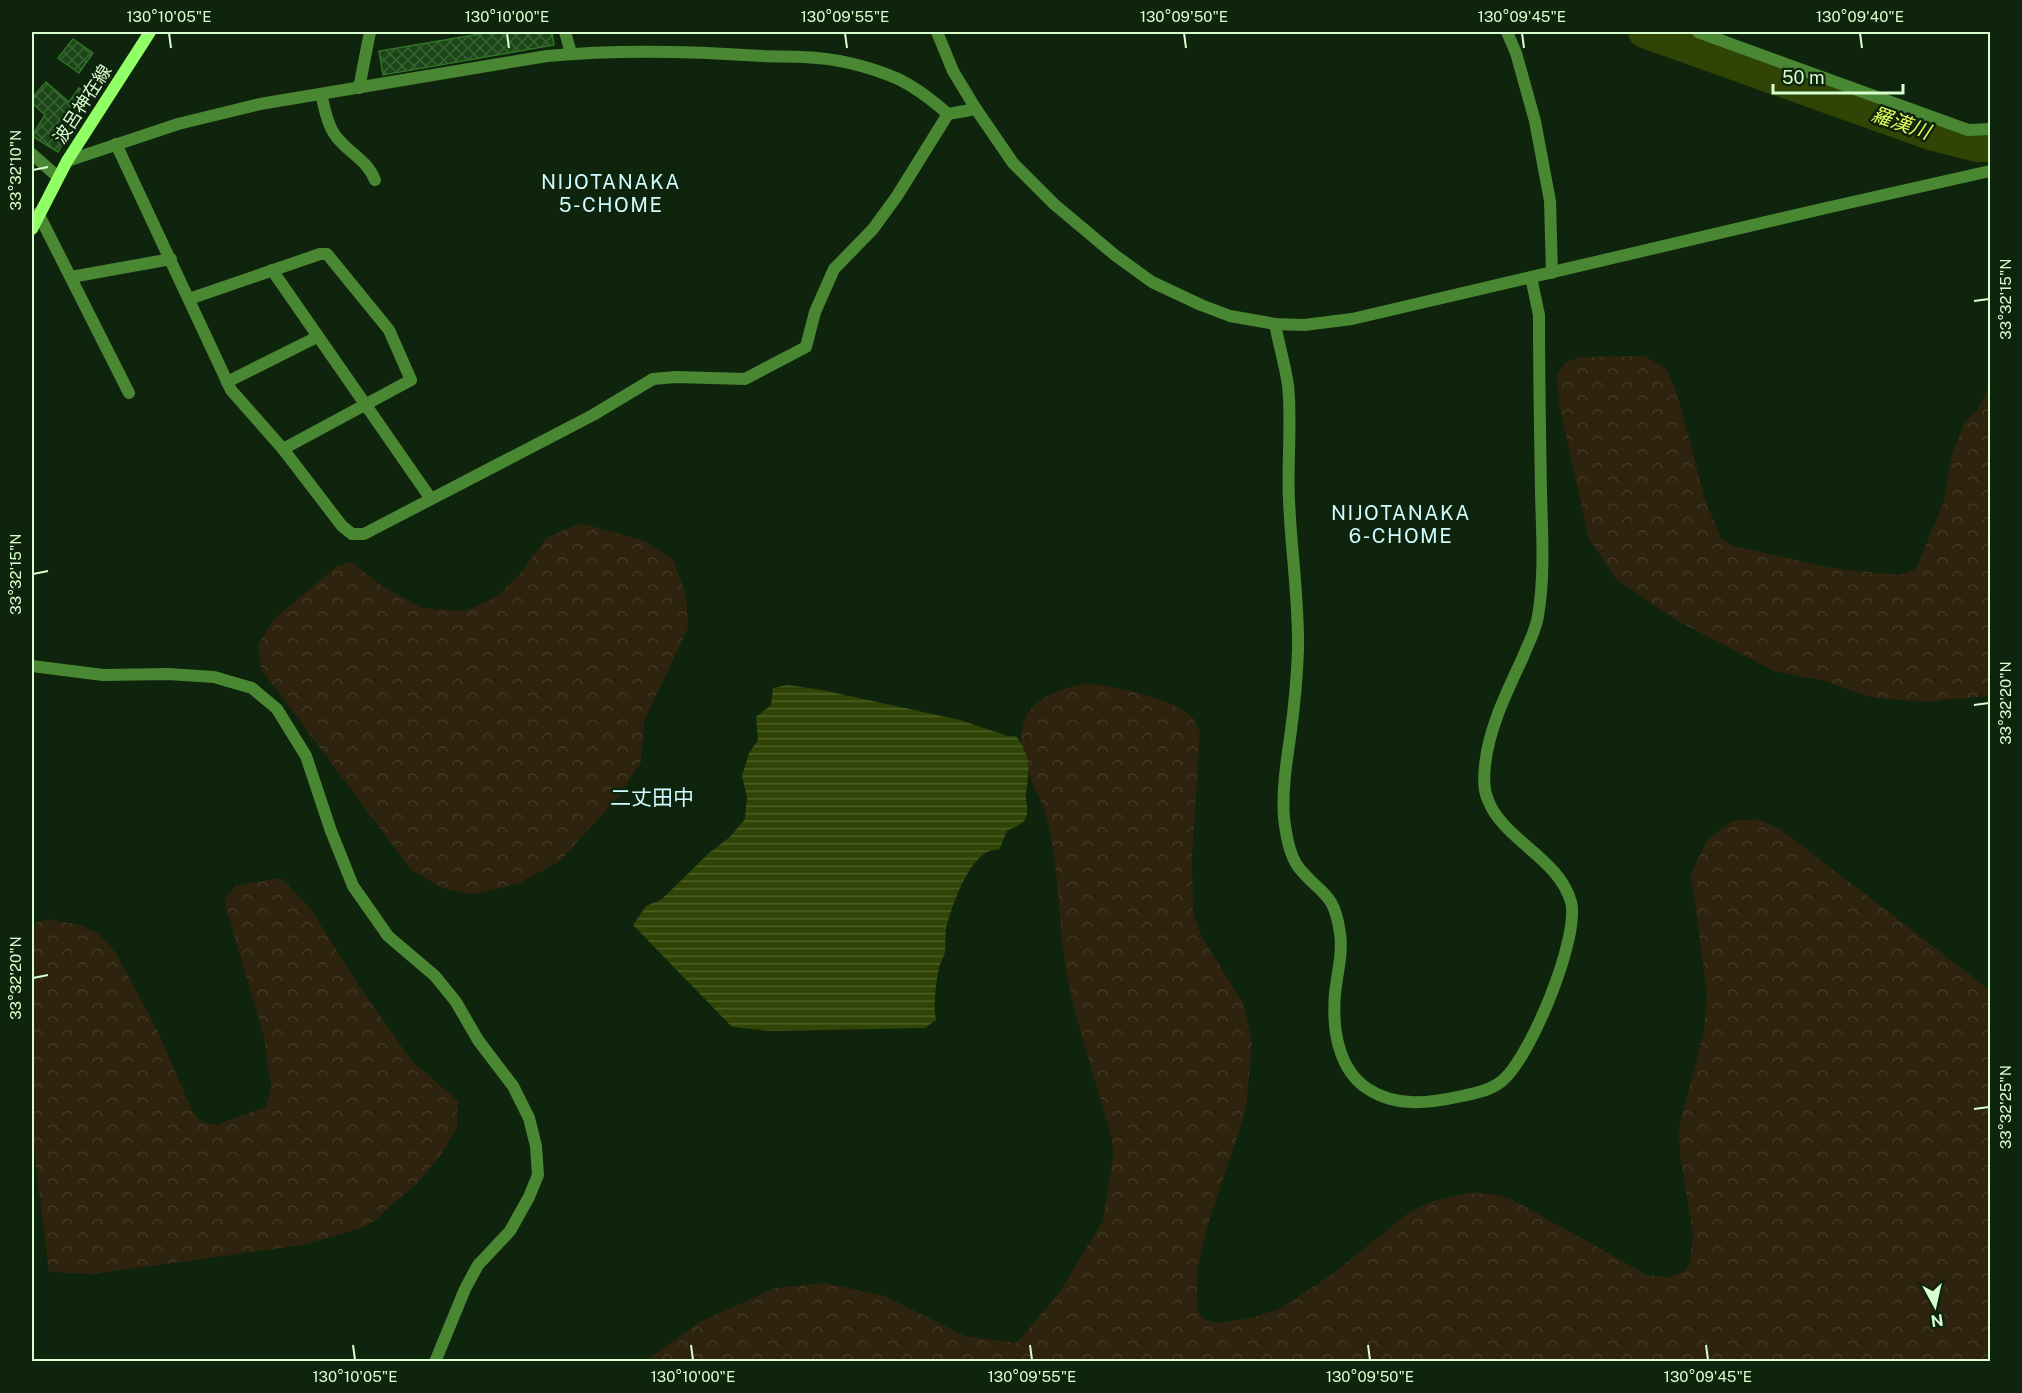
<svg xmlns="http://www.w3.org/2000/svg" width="2022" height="1393" viewBox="0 0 2022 1393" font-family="'Public Sans','Noto Sans JP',sans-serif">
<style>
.forest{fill:url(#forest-crowns)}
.water{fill:url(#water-rules)}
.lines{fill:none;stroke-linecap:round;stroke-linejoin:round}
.river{stroke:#2f4405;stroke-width:32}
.building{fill:url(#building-cross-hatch);stroke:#2f7526;stroke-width:1.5}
.minor{stroke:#498733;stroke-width:12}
.tertiary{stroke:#498733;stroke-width:12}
.secondary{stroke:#91ff66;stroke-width:12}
.ticks{fill:none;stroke:#d8ffcf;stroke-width:2}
.labels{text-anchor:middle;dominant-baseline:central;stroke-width:5;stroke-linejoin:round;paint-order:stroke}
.street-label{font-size:18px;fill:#d8ffcf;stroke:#0f240c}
.water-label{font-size:20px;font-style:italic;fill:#e6ff5d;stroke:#0f240c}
.neighbourhood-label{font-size:20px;letter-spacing:1.5px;fill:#d1fcff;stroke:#0f240c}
.quarter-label{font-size:21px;fill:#d1fcff;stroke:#0f240c}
.neatline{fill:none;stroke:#d8ffcf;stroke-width:2}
.ticks-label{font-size:15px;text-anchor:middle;fill:#d8ffcf}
</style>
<defs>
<pattern id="forest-crowns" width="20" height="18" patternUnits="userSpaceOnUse" patternTransform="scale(1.5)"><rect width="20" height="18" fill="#2e230e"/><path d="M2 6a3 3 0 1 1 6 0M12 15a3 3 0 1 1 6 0" fill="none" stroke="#423925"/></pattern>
<pattern id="water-rules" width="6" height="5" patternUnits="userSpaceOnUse" patternTransform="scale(1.5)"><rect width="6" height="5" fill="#2f4405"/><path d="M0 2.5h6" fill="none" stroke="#4c6028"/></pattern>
<pattern id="building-cross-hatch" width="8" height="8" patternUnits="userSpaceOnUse" patternTransform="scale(1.5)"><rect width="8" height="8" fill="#1b4616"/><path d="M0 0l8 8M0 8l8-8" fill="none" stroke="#3b6237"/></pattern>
</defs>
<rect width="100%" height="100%" fill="#0f240c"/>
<g class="forest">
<polygon points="1645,356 1666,369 1677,393 1705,500 1721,538 1733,546 1832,568 1900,575 1916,569 1944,501 1952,454 1965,422 1977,411 1990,384 1990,696 1921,702 1870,697 1825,681 1774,671 1676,620 1617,580 1589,539 1559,404 1557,375 1565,363 1580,357"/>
<polygon points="581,523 644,541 673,559 686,595 688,628 644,721 641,761 620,795 560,861 518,884 475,894 445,889 412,871 261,669 258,645 274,619 337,566 352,562 380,585 422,608 465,611 498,596 521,573 546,538"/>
<path d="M1087,683C1112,686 1178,699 1193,719C1196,723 1198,728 1200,732L1192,858L1193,913L1202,937L1243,1003L1252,1042L1246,1110L1205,1234L1197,1272V1310L1205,1320L1217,1323L1252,1318L1280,1309L1331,1275L1411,1211L1434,1201L1467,1193L1494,1194L1513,1200L1647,1275L1668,1278L1684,1271L1690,1262L1693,1234L1680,1154L1679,1128L1704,1031L1707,995L1691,874L1707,840L1732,821L1758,819L1780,829L1990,990V1361L643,1362L700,1322L775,1288L825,1283L885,1296L965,1336L1017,1343L1060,1291L1103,1221L1113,1156L1112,1139C1098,1088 1080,1037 1069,985C1058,932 1060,875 1048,822C1041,790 1011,757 1024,722C1033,695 1063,689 1087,683Z"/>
<polygon points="281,878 310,908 359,986 411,1060 458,1101 457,1128 440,1156 417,1183 374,1221 361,1228 303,1245 92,1274 49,1272 32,1134 32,937 35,923 48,919 80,925 99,934 116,953 158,1032 192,1110 201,1122 216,1125 266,1107 271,1087 264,1037 226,908 225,898 235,886"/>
</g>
<path class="water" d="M788,685L822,690L960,720L1008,736H1016C1032,758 1029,769 1026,794C1025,802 1029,809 1026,817C1023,825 1014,827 1007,831L999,850C972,845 951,908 946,929C945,937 946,945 945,952C944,957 941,961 940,965C936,977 933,1008 936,1020L925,1028L770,1031L732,1027L633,925L646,906L662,899L709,853L730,837L745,819L747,797L742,776L749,753L758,740L756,717L771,705L773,688Z"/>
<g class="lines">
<polyline class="river" points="1644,32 1930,134 1977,146 1990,146"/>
</g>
<g class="building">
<polygon points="485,32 552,32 554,45 383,75 379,51 486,33"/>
<polygon points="73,39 93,53 79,73 58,58"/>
<polygon points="46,82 69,102 79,88 92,97 74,123 58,152 32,136 45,115 32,103 32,98"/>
</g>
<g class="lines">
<g class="minor">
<polyline points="565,32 571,53"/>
<polyline points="1507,32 1516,53 1535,121 1550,201 1552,273"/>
<polyline points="1698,32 1968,130 1990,129"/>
<polyline points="359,88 370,32"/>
<path d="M321,94C325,110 328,130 341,142C354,156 368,162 375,180"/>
<polyline points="116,144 231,390 283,449 342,526 352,534 364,534 593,415 653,379 676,377 745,379 806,347 815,312 834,269 873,229 897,196 948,114 976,109"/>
<polyline points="32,154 58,177"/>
<path d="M67,161L178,124L260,104L547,56C619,49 690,51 762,56C775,57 789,56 803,57C834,58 867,66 896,78C916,87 932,100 948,114"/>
<polyline points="38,213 129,393"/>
<polyline points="272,270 431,499"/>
<polyline points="71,277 171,259"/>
<polyline points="189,299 320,254 327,254 389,330 411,380 283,449"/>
<path d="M1275,324C1279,345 1285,365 1288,385C1292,423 1287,462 1289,500C1291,551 1299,600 1298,650C1297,680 1294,709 1290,738C1286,765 1282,791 1284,818C1286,834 1289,855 1299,868C1322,896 1334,891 1340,933C1343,954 1337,973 1335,994C1332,1028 1338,1070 1368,1089C1397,1108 1431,1103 1462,1096C1476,1093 1492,1090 1503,1080C1531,1056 1580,937 1571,902C1559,858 1503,840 1488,800C1483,789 1484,777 1485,765C1489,727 1507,692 1523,657C1528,644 1536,630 1538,616C1545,575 1542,534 1541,492C1540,433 1539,374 1539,315L1531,277"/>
<polyline points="227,382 317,337"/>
<polyline points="32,666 103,675 168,674 214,677 252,688 277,709 306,756 331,831 353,886 388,936 435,976 456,1002 478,1040 513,1086 529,1118 536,1146 538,1175 529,1197 510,1231 478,1265 465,1289 435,1362"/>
</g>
<polyline class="tertiary" points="937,32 953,71 976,109 1013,163 1054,204 1116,256 1152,282 1201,305 1230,316 1275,324 1304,325 1352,319 1826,208 1990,171"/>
<polyline class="secondary" points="32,229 67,161 150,32"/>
</g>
<path class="ticks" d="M169,33L171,48M507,33L509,48M845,33L847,48M1184,33L1186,48M1522,33L1524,48M1860,33L1862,48M33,170L48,167M1974,301L1989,299M33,574L48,571M1974,705L1989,703M33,978L48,975M1974,1109L1989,1107M353,1345L355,1360M691,1345L693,1360M1030,1345L1032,1360M1368,1345L1370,1360M1706,1345L1708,1360"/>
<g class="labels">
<g class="street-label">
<text transform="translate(82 104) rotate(-57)">波呂神在線</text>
</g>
<g class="water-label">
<text transform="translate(1901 123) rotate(19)">羅漢川</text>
</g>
<g class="neighbourhood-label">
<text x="611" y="182">NIJOTANAKA<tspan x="611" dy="23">5-CHOME</tspan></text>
<text x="1401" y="513">NIJOTANAKA<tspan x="1401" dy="23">6-CHOME</tspan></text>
</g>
<g class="quarter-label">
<text x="652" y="797">二丈田中</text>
</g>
</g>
<rect width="2022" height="1393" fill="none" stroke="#0f240c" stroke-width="66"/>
<g transform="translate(1935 1306) rotate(172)" stroke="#0f240c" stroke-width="4.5" paint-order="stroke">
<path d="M0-4.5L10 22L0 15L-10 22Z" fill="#d8ffcf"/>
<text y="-9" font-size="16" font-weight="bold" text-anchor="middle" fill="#d8ffcf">N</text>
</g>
<path d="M1773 84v9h130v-9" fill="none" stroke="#d8ffcf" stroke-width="3"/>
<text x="1782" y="84" font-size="18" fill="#d8ffcf" stroke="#0f240c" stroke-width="4.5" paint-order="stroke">50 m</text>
<rect x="33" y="33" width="1956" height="1327" class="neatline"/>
<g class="ticks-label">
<text x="169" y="22">130°10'05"E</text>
<text x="507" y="22">130°10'00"E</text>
<text x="845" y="22">130°09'55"E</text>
<text x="1184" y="22">130°09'50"E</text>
<text x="1522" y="22">130°09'45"E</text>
<text x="1860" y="22">130°09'40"E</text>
<text transform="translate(16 170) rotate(-90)" y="5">33°32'10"N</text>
<text transform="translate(2006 299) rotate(-90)" y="5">33°32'15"N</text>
<text transform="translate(16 574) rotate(-90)" y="5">33°32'15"N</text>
<text transform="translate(2006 703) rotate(-90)" y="5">33°32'20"N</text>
<text transform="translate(16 978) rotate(-90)" y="5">33°32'20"N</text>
<text transform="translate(2006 1107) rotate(-90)" y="5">33°32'25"N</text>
<text x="355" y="1382">130°10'05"E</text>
<text x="693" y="1382">130°10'00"E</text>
<text x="1032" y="1382">130°09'55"E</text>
<text x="1370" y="1382">130°09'50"E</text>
<text x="1708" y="1382">130°09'45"E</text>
</g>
</svg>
